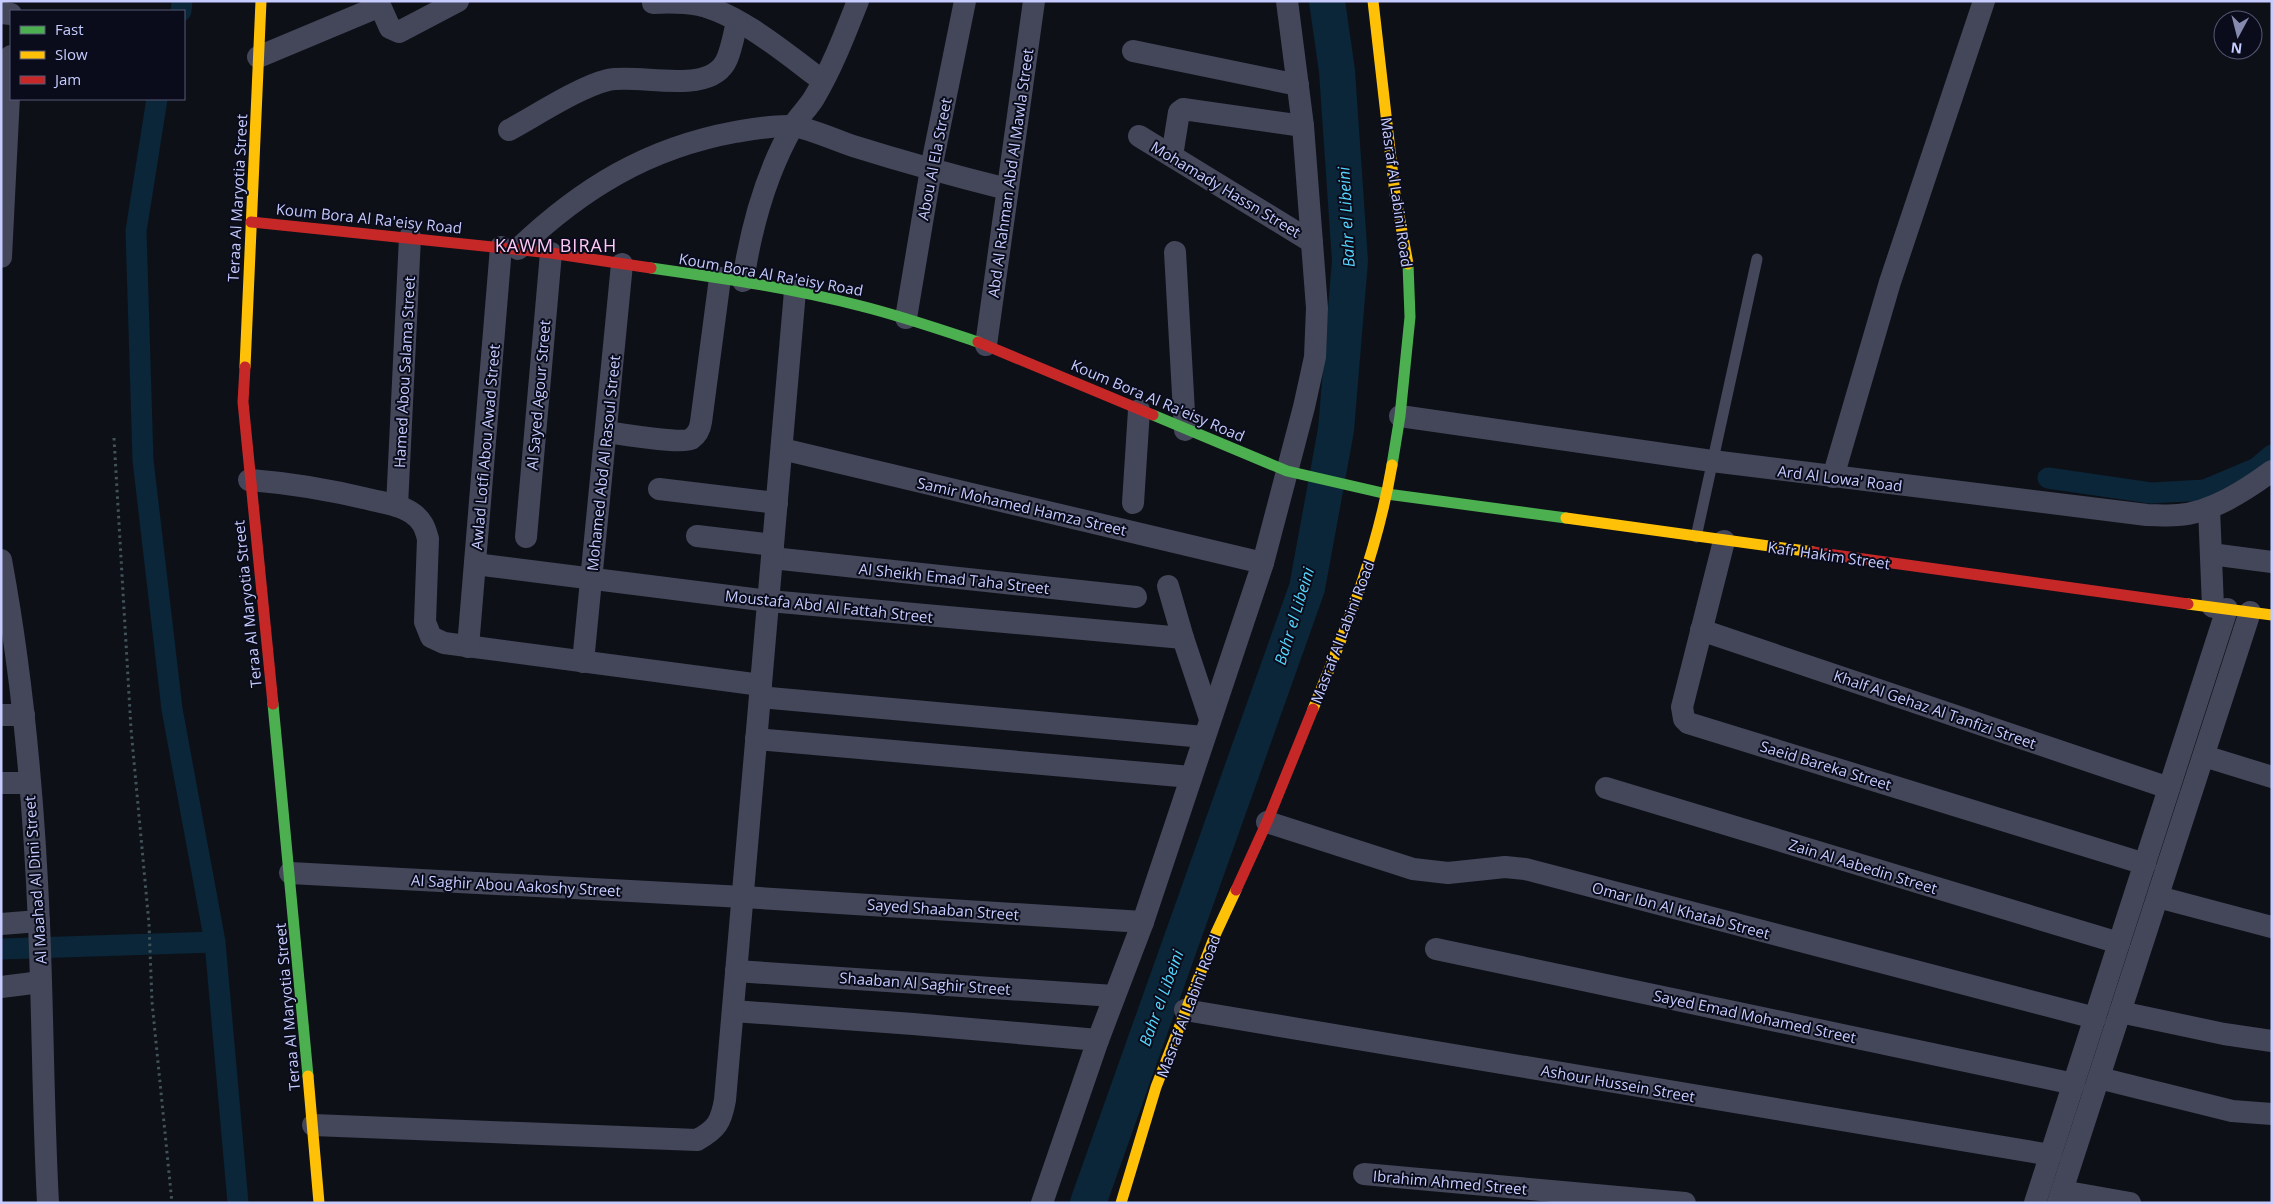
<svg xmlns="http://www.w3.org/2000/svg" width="2273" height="1204" viewBox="0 0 2273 1204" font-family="'Open Sans',sans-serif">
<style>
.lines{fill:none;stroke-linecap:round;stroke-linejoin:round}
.canal{stroke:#0a2638;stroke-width:21}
.river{stroke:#0a2638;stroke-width:36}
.path{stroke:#42545a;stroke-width:3;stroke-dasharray:2.5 4;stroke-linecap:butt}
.lane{stroke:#434759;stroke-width:11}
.street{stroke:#434759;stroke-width:22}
.fast{stroke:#4caf50;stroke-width:11}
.slow{stroke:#ffc107;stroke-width:11}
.jam{stroke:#c62828;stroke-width:11}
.labels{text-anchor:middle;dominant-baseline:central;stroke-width:4;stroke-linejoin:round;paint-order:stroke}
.street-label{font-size:15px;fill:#c6ccff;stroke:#0b0c1b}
.water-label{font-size:16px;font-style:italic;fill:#54d6fe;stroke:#0b0c1b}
.quarter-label{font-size:18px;letter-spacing:1px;fill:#ffc8f7;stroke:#0b0c1b}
</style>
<rect width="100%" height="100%" fill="#0e1018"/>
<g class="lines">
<g class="canal">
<polyline points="181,11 182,1"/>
<polyline points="157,99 136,231 143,460 172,709 215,942 238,1203"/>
<polyline points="2048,478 2151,493 2205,490 2257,468 2272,455"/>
<polyline points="1,949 215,942"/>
</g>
<polyline class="river" points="1088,1203 1307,588 1336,430 1350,261 1337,71 1327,1"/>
<polyline class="path" points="114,438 131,729 149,924 152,1002 172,1203"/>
<polyline class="lane" points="1696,537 1757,259"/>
<g class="street">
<polyline points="378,1 390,28 399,32 458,1"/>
<path d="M653,3C669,2 683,2 699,5C740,14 789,56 823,81"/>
<polyline points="1,13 11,14"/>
<polyline points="1133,51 1298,85"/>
<polyline points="258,57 380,6"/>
<path d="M509,130C537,115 579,87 608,80C640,73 711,97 727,59C732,47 734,34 737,22"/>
<polyline points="1139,136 1312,242"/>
<polyline points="1172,156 1179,112 1183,109 1303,126"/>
<path d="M518,249C582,188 648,148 735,132C753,129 773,125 792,126C807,127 837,141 853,146C904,162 955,176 1007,189"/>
<polyline points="1175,252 1185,430"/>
<polyline points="1,257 11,56"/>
<path d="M743,281C751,228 766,173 793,126C799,116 808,108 814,98C832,68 845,34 858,1"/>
<polyline points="906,318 931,169 965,1"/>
<polyline points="986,345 1034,1"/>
<path d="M1400,416L1712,461L2147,515C2157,515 2168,516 2178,515C2211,513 2246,490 2272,471"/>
<path d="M606,432C621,434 681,444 691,439C697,435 700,429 701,422L720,278"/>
<polyline points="782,449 1263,563"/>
<polyline points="1833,477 1890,282 1984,1"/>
<path d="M249,480C292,483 331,490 372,500C385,503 401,505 412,513C422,520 425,527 428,539L425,622L431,637L444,643L761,685"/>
<polyline points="659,489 777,503"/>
<polyline points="1133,503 1139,410"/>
<polyline points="397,506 410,237"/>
<polyline points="2209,508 2213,607"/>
<polyline points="697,536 773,545"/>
<polyline points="526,537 551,253"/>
<polyline points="1724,541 1682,707 1684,719 1688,723 2145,864"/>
<polyline points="2211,554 2272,562"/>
<polyline points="772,558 1136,597"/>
<path d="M1,560C23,679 34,802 39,924C43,1017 43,1110 48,1203"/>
<polyline points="475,564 769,601 1183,638"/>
<polyline points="1168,586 1183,638 1210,719"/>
<polyline points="1701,630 2169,788"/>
<polyline points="468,647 501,247"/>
<polyline points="583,662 622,264"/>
<polyline points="760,697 1204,737"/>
<polyline points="1,715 24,715"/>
<polyline points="756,739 1191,777"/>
<polyline points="2204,756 2272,777"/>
<polyline points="1,783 29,783"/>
<polyline points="1606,788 2119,943"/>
<polyline points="1267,822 1413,869 1448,873 1505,867 1525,869 2095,1018"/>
<polyline points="290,873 743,897 1143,922"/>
<polyline points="2158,897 2272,927"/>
<polyline points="1,924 39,921"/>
<polyline points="1436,949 2074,1084"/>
<polyline points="736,971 1114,996"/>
<polyline points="1,987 41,982"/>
<polyline points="1185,1010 2051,1155"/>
<polyline points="733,1011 913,1024 1098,1040"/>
<polyline points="2120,1012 2224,1034 2272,1041"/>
<polyline points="2099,1078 2232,1111 2272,1114"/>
<path d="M313,1125L697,1140C717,1129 721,1122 725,1100L795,291"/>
<polyline points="1364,1174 1685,1203"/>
<polyline points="2062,1191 2130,1203"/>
<polyline points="1042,1203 1098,1040 1143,922 1263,563 1304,407 1315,357 1317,308 1303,126 1287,1"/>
<polyline points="2035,1203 2227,609"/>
<polyline points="2058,1203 2250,612"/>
</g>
<g class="fast">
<path d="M651,268C721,278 792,288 861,306C901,316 939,329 978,342"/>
<polyline points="1153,415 1287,471 1387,494 1566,518"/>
<polyline points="1392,465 1400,416 1410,317 1408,264"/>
<polyline points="273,704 308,1076"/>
</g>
<g class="slow">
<polyline points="1373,1 1395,194 1408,264"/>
<polyline points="245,367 261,1"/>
<polyline points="1566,518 1813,552"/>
<polyline points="2188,604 2272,615"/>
<path d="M1313,709C1347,627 1377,553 1392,465"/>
<polyline points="308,1076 319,1203"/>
<polyline points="1121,1203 1156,1087 1216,933 1236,890"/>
</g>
<g class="jam">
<polyline points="251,222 551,253 651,268"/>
<polyline points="978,342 1153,415"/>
<polyline points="245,367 243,402 273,704"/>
<polyline points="1813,552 2188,604"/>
<polyline points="1236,890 1267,822 1313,709"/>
</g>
</g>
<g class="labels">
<g class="street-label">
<text transform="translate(934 159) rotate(-79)">Abou Al Ela Street</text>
<text transform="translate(1010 173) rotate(-82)">Abd Al Rahman Abd Al Mawla Street</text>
<text transform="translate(1226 189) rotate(31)">Mohamady Hassn Street</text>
<text transform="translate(1397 192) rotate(82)">Masraf Al Labini Road</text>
<text transform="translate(237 198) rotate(-87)">Teraa Al Maryotia Street</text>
<text transform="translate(369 218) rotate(6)">Koum Bora Al Ra'eisy Road</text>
<text transform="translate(771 274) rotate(10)">Koum Bora Al Ra'eisy Road</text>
<text transform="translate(404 372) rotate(-87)">Hamed Abou Salama Street</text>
<text transform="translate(538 395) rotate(-85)">Al Sayed Agour Street</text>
<text transform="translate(1158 400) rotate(23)">Koum Bora Al Ra'eisy Road</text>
<text transform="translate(485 447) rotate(-85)">Awlad Lotfi Abou Awad Street</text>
<text transform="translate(603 463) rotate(-84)">Mohamed Abd Al Rasoul Street</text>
<text transform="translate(1840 478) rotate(7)">Ard Al Lowa' Road</text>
<text transform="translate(1022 506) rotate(13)">Samir Mohamed Hamza Street</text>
<text transform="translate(1829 555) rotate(8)">Kafr Hakim Street</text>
<text transform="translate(954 578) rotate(6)">Al Sheikh Emad Taha Street</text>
<text transform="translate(247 604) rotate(-96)">Teraa Al Maryotia Street</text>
<text transform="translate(829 606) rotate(6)">Moustafa Abd Al Fattah Street</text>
<text transform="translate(1342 632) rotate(-69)">Masraf Al Labini Road</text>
<text transform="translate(1935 709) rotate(19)">Khalf Al Gehaz Al Tanfizi Street</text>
<text transform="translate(1826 765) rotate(17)">Saeid Bareka Street</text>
<text transform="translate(1863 866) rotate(17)">Zain Al Aabedin Street</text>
<text transform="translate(35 880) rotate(-94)">Al Maahad Al Dini Street</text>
<text transform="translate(516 885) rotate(3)">Al Saghir Abou Aakoshy Street</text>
<text transform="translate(943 909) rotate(4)">Sayed Shaaban Street</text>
<text transform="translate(1681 910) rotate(15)">Omar Ibn Al Khatab Street</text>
<text transform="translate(925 983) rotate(4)">Shaaban Al Saghir Street</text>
<text transform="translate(1188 1006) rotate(-69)">Masraf Al Labini Road</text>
<text transform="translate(287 1007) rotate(-95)">Teraa Al Maryotia Street</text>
<text transform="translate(1755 1016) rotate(12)">Sayed Emad Mohamed Street</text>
<text transform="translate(1618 1083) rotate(10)">Ashour Hussein Street</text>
<text transform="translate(1450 1182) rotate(5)">Ibrahim Ahmed Street</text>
</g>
<g class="water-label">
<text transform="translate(1346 217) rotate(-93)">Bahr el Libeini</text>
<text transform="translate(1294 616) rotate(-73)">Bahr el Libeini</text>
<text transform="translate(1161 998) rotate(-70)">Bahr el Libeini</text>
</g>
<g class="quarter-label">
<text x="556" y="245">KAWM BIRAH</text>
</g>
</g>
<rect width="2273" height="1204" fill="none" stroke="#c6ccff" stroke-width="5"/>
<rect x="10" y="10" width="175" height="90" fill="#0b0c1b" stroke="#565976"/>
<rect x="20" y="26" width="25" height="8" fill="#4caf50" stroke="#565976"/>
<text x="55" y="35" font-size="15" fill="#c6ccff">Fast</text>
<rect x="20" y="51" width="25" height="8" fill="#ffc107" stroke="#565976"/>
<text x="55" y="60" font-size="15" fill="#c6ccff">Slow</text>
<rect x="20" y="76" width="25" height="8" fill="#c62828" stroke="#565976"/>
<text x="55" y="85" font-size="15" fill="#c6ccff">Jam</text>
<g transform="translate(2238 35) rotate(187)"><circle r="24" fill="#0b0c1b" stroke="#565976"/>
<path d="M0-4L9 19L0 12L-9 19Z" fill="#868aae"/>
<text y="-8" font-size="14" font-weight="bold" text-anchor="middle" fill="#c6ccff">N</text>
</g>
</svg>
